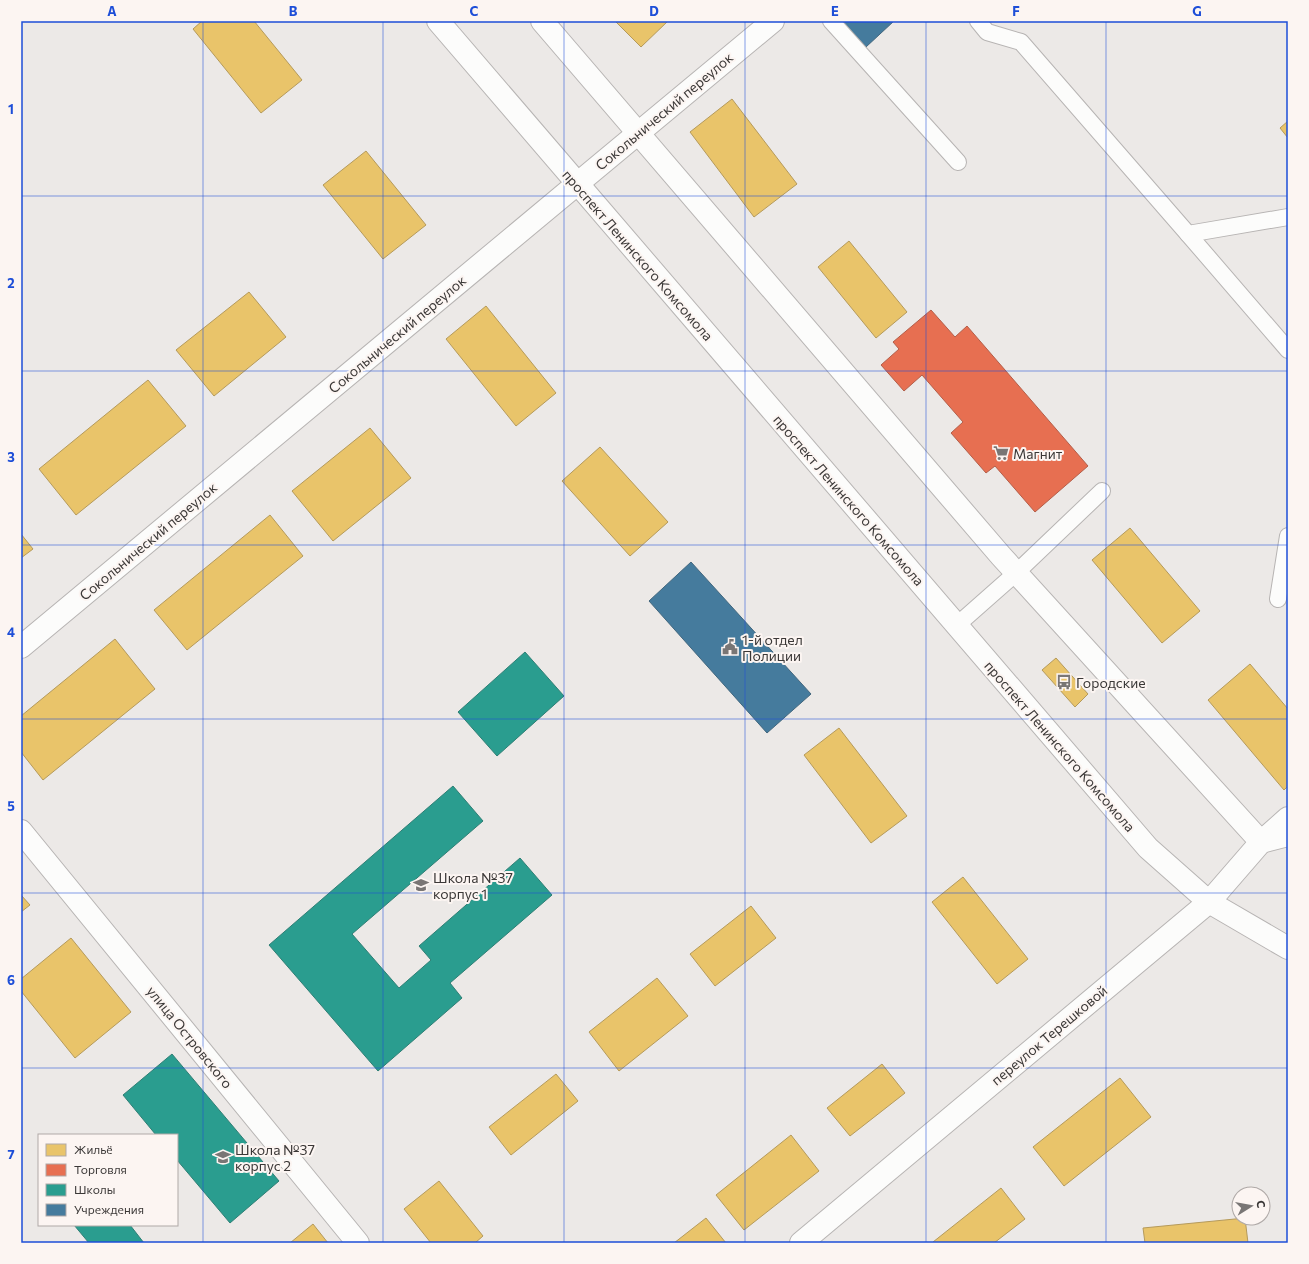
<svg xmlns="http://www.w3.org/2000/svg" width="1309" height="1264" viewBox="0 0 1309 1264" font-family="Commissioner,sans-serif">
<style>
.homes{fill:#e9c46a;stroke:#b59a5b}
.shops{fill:#e76f51;stroke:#b35e49}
.schools{fill:#2a9d8f;stroke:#2f7f75}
.public{fill:#457b9d;stroke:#42677e}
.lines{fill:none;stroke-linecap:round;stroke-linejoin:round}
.lane-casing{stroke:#b7b4b3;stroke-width:18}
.street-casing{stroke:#b7b4b3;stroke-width:24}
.secondary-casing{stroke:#b7b4b3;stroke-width:24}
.primary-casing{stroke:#b7b4b3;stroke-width:24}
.lane{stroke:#fcfcfb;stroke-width:16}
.street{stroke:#fcfcfb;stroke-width:22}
.secondary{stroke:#fcfcfb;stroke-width:22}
.primary{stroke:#fcfcfb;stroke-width:22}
.grid{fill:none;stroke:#1d4ed8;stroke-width:1;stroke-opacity:0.55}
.labels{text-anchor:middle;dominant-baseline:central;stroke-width:4;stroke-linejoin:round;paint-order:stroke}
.street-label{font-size:14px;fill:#3b3837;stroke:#fcf5f2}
.poi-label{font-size:14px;fill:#3b3837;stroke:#fcf5f2;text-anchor:start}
.neatline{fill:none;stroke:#1d4ed8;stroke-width:1.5}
.grid-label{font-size:13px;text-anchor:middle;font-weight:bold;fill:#1d4ed8}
</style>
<rect width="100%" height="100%" fill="#ece9e7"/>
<g class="homes">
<polygon points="202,21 254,21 302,80 261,113 193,29"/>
<polygon points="615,21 668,21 641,47"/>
<polygon points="732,99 797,184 754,217 690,132"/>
<polygon points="1288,121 1288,138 1280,128"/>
<polygon points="366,151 426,225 383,259 323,185"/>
<polygon points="849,241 907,312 876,338 818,267"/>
<polygon points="249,292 286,337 214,396 176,350"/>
<polygon points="486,306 556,393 516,426 446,339"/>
<polygon points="148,380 186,426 76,515 39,469"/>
<polygon points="370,428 411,478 333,541 292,491"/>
<polygon points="600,447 668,522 630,556 562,481"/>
<polygon points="270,515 303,556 187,650 154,610"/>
<polygon points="1130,528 1200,611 1162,643 1092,560"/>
<polygon points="21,534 33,549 21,558"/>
<polygon points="115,639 155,689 43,780 21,752 21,716"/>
<polygon points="1056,658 1088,694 1075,707 1042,670"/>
<polygon points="1250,664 1288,709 1288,786 1284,790 1208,700"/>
<polygon points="839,728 907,816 871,843 804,755"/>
<polygon points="963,877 1028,959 997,984 932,902"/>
<polygon points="21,895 30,905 21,912"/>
<polygon points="751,906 776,938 715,986 690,954"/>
<polygon points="71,938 131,1012 75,1058 21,991 21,979"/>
<polygon points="657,978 688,1016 619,1071 589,1032"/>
<polygon points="882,1064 905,1093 850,1136 827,1108"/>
<polygon points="556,1074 578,1101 511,1155 489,1127"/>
<polygon points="1120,1078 1151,1117 1064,1186 1033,1147"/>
<polygon points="791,1135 819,1171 744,1230 716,1195"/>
<polygon points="439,1181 483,1236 475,1243 431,1243 404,1209"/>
<polygon points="1001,1188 1025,1219 994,1243 934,1243 933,1242"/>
<polygon points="706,1218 726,1243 674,1243"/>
<polygon points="1245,1218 1248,1243 1145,1243 1143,1228"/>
<polygon points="313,1224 328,1243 290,1243"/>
</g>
<polygon class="shops" points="931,310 955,337 967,326 1088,466 1035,512 995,466 986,473 951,433 963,422 922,375 904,391 881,365 899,349 893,342"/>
<g class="schools">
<polygon points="525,652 564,696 497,756 458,712"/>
<polygon points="453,786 483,821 352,934 399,988 431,960 419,946 520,858 552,895 450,983 462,998 378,1071 269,945"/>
<polygon points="172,1054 279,1181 230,1223 177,1160 177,1135 156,1135 123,1095"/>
<polygon points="74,1225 130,1225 144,1243 89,1243"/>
</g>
<g class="public">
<polygon points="842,21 894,21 866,47"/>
<polygon points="691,562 811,694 767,733 649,601"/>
</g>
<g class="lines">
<defs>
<g id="lane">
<polyline points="831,21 958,162"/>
<polyline points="978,21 987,32 1021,42 1188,234 1288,217"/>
<polyline points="1188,234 1288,350"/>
<polyline points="1278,599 1288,536"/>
<polyline points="956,626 1016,573 1102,491"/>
</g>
<g id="street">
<polyline points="542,21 1001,556 1261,842 1288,835"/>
<polyline points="577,184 773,21"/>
<polyline points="21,831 358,1243"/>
<polyline points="801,1243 1209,902 1261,842 1288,818"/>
</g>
<polyline id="secondary" points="21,647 577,184"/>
<polyline id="primary" points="438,21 1148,848 1209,902 1288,948"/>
</defs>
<use href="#lane" class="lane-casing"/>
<use href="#street" class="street-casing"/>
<use href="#secondary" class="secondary-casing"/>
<use href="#primary" class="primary-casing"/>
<use href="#lane" class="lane"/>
<use href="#street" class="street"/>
<use href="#secondary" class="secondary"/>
<use href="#primary" class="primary"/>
</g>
<path class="grid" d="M203,21V1243M383,21V1243M564,21V1243M745,21V1243M926,21V1243M1106,21V1243M21,196H1288M21,371H1288M21,545H1288M21,719H1288M21,893H1288M21,1068H1288"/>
<defs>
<symbol id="supermarket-bare" viewBox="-9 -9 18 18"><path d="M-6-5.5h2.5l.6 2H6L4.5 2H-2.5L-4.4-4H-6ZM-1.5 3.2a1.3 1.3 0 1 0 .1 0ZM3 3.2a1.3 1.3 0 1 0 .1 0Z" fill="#797675" stroke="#fcf5f2" stroke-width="2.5" paint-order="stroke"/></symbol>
<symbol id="civic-bare" viewBox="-9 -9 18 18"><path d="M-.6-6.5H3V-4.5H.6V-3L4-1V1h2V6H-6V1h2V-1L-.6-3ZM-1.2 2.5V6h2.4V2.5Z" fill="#797675" stroke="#fcf5f2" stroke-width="2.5" paint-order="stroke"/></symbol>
<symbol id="bus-bare" viewBox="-9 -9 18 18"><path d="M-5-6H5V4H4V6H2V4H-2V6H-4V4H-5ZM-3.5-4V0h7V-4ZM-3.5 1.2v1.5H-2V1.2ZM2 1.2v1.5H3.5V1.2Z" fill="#797675" stroke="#fcf5f2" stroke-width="2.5" paint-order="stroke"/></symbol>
<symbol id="school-bare" viewBox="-9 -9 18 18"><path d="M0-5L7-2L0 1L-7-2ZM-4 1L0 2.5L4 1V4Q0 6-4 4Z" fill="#797675" stroke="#fcf5f2" stroke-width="2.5" paint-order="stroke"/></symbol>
</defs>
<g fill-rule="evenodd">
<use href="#supermarket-bare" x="990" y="442" width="22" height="22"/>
<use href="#civic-bare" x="719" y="636" width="22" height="22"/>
<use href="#bus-bare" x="1053" y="671" width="22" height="22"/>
<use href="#school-bare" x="410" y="874" width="22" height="22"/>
<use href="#school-bare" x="212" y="1146" width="22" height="22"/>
</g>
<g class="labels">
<g class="street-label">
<text transform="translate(664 111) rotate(-40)">Сокольнический переулок</text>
<text transform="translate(638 255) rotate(49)">проспект Ленинского Комсомола</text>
<text transform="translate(397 334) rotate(-40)">Сокольнический переулок</text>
<text transform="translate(849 500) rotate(49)">проспект Ленинского Комсомола</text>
<text transform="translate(148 541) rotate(-40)">Сокольнический переулок</text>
<text transform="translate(1060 746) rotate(49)">проспект Ленинского Комсомола</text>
<text transform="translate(1049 1035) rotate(-40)">переулок Терешковой</text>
<text transform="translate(190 1037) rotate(51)">улица Островского</text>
</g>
<g class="poi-label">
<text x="1013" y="453">Магнит</text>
<text x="742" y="639">1-й отдел<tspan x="742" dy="16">Полиции</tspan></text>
<text x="1076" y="682">Городские</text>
<text x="433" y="877">Школа №37<tspan x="433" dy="16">корпус 1</tspan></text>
<text x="235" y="1149">Школа №37<tspan x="235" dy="16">корпус 2</tspan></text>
</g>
</g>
<rect width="1309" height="1264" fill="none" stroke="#fcf5f2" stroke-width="44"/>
<rect x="38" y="1134" width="140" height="92" fill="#fcf5f2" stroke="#afa9a7"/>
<rect x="46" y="1144" width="20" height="12" fill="#e9c46a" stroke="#afa9a7"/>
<text x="74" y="1154" font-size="12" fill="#3b3837">Жильё</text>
<rect x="46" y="1164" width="20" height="12" fill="#e76f51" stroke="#afa9a7"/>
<text x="74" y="1174" font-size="12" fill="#3b3837">Торговля</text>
<rect x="46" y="1184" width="20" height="12" fill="#2a9d8f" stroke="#afa9a7"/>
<text x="74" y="1194" font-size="12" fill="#3b3837">Школы</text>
<rect x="46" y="1204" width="20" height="12" fill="#457b9d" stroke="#afa9a7"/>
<text x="74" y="1214" font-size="12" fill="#3b3837">Учреждения</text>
<g transform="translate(1251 1206) rotate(79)"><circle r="19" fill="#fcf5f2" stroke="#afa9a7"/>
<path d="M0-3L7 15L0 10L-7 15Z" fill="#797675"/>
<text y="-6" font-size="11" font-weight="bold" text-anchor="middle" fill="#3b3837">С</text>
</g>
<rect x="22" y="22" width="1265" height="1220" class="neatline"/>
<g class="grid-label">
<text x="112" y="16">A</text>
<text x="293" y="16">B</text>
<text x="474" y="16">C</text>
<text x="654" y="16">D</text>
<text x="835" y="16">E</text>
<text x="1016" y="16">F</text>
<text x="1197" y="16">G</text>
<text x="11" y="114">1</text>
<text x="11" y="288">2</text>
<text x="11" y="462">3</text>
<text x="11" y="637">4</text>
<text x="11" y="811">5</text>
<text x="11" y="985">6</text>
<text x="11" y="1159">7</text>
</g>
</svg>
